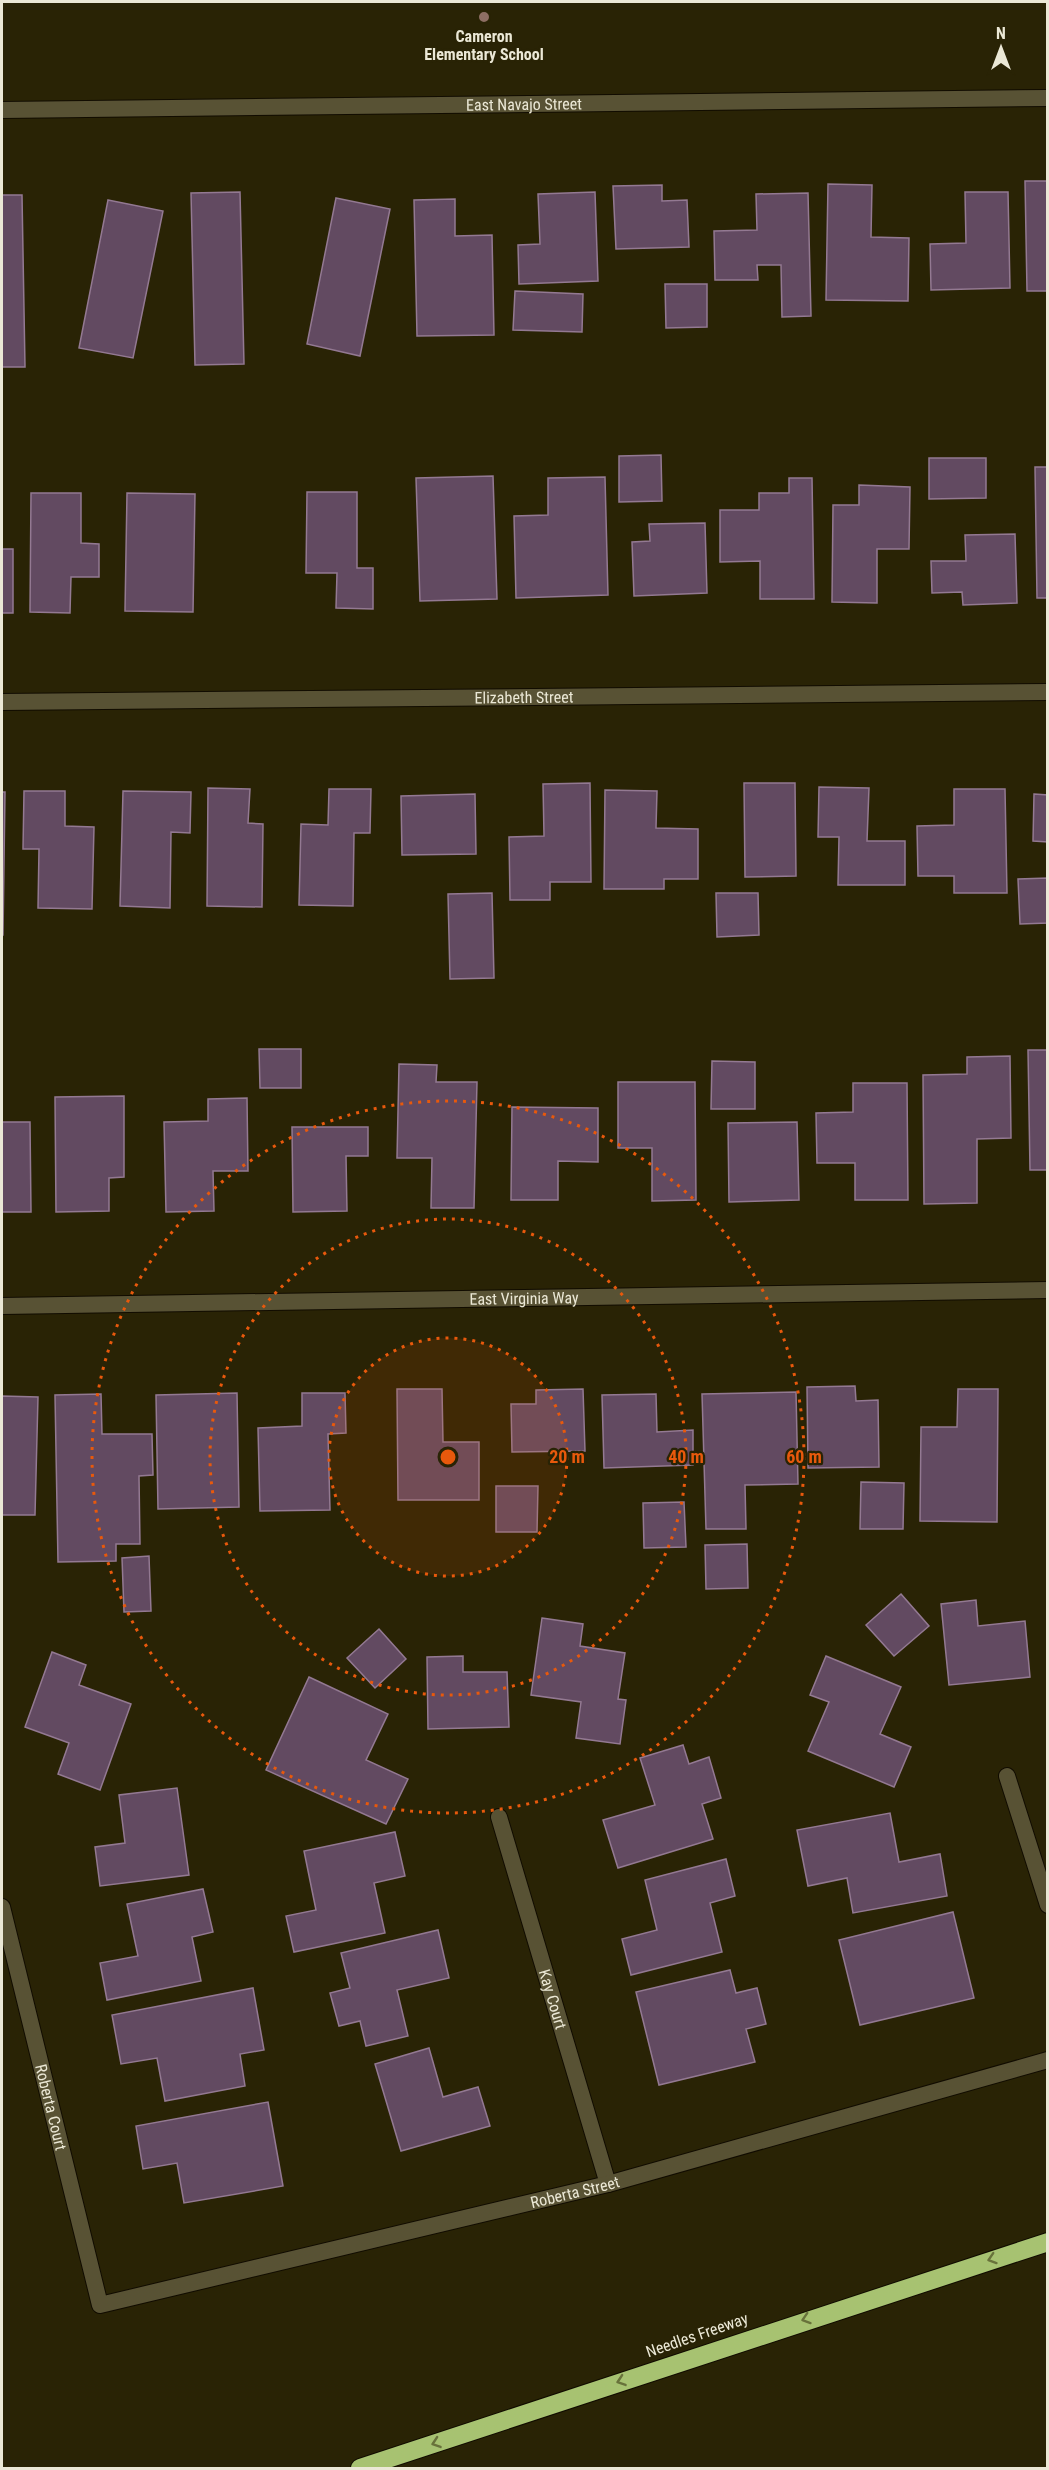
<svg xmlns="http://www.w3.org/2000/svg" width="1049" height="2470" viewBox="0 0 1049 2470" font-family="'Roboto Condensed',sans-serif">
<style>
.building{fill:#624a61;stroke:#937992;stroke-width:1.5}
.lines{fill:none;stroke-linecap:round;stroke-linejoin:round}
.minor-casing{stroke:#110c00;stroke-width:18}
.tertiary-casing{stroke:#110c00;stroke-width:18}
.motorway-casing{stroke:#110c00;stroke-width:20}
.minor{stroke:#585234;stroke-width:16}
.tertiary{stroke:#585234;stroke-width:16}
.motorway{stroke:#a7c271;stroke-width:18}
.oneway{stroke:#68723b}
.ring{fill:none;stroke:#e8590c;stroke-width:3;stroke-dasharray:3 6}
.education-dot{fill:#8d6e63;stroke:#292305;stroke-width:2}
.labels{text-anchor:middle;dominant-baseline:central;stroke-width:4.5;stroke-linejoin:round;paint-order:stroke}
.poi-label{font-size:16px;font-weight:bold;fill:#ebe8d6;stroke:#292305}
.street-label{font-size:16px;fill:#ebe8d6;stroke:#292305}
.centre{fill:#e8590c;stroke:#292305;stroke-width:3}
.ring-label{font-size:18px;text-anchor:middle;font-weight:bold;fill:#e8590c;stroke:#292305;stroke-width:4.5;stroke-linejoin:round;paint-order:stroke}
</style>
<rect width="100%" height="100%" fill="#292305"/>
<g class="building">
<polygon points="1025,181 1048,181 1048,291 1027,291"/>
<polygon points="828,184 872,185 871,237 909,238 908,301 826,300"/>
<polygon points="662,185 662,201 687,200 689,247 616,249 613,186"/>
<polygon points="240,192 244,364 195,365 191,193"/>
<polygon points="595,192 598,281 519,284 518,245 540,244 538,194"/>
<polygon points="965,192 1008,192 1010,288 931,290 930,244 966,243"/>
<polygon points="808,193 811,316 782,317 781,265 757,265 758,280 715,280 714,231 757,230 756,194"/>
<polygon points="2,195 22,195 25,367 2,367"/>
<polygon points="336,198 390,209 360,356 307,344"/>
<polygon points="455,199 455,236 492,235 494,335 417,336 414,200"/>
<polygon points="108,200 163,211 133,358 79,348"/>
<polygon points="665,284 707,284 707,327 666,328"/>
<polygon points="515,291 583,294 582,332 513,330"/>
<polygon points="661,455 662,501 619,502 619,456"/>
<polygon points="929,458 986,458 986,498 929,499"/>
<polygon points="1035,467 1048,467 1048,598 1037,598"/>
<polygon points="493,476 497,599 420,601 416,478"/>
<polygon points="605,477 608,595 516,598 514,516 548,515 548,478"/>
<polygon points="789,478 812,478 814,599 760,599 760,561 720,562 720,510 759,510 759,493 789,493"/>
<polygon points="859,485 910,487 909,549 877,549 877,603 832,602 833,505 859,505"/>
<polygon points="307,492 357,492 357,568 373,568 373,609 336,608 337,573 306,573"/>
<polygon points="31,493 81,493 81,543 99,544 99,577 71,577 70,613 30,612"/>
<polygon points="127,493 195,494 193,612 125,611"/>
<polygon points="705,523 707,593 634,596 632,542 650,541 649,524"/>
<polygon points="1015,534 1017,603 963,605 962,592 932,593 931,561 966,561 965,535"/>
<rect x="2" y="549" width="11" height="64"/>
<polygon points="590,783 591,882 550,882 550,900 510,900 509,837 544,836 543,784"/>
<polygon points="744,783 795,783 796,876 745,877"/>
<polygon points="819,787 869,788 867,841 905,841 905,885 838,885 839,837 818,837"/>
<polygon points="208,788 250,789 248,823 263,824 262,907 207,906"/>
<polygon points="329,789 371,789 370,833 354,833 353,906 299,905 301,824 328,825"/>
<polygon points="954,789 1005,789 1007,893 954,893 954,876 918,876 917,826 954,825"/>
<polygon points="605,790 657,791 656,828 698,829 698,879 664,879 664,889 604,889"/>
<polygon points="24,791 65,791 65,826 94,827 92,909 38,908 39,849 23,849"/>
<polygon points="123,791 191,792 190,833 171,832 170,908 120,906"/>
<polygon points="2,792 5,792 3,935 2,935"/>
<polygon points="475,794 476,854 402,855 401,796"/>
<polygon points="1034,794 1048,795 1048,842 1033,841"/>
<polygon points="1048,878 1048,923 1020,924 1018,879"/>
<polygon points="492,893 494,978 450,979 448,894"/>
<polygon points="716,893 758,893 759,935 717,937"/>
<polygon points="259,1049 301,1049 301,1088 260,1088"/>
<polygon points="1028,1050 1048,1050 1048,1170 1030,1170"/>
<polygon points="1010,1056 1011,1138 977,1139 977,1203 924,1204 923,1075 967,1074 967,1057"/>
<polygon points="712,1061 755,1062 755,1109 711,1109"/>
<polygon points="399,1064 437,1065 436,1082 477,1082 474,1208 431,1208 432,1158 397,1158"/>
<polygon points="618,1082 695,1082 696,1200 652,1201 652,1148 618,1148"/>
<polygon points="853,1083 907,1083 908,1200 855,1200 855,1163 817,1163 816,1113 853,1112"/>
<polygon points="124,1096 124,1177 109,1178 109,1211 56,1212 55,1097"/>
<polygon points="247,1098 248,1171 213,1171 214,1211 166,1212 164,1122 208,1121 208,1099"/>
<polygon points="512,1107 598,1108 598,1162 558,1161 558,1200 511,1200"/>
<polygon points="2,1122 30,1122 31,1212 2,1212"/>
<polygon points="797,1122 799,1200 729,1202 728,1123"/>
<polygon points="292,1127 368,1127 368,1156 346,1156 347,1211 293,1212"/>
<polygon points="855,1386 856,1401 878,1400 879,1467 808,1468 807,1387"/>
<polygon points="397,1389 442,1389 443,1442 479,1442 479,1500 398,1500"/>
<polygon points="583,1389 585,1451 512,1452 511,1404 536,1404 536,1390"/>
<polygon points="958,1389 998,1389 997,1522 920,1521 921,1427 957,1427"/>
<polygon points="796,1392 798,1484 745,1485 746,1529 706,1529 702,1394"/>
<polygon points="237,1393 239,1507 158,1509 156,1395"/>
<polygon points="302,1393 345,1393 346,1433 328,1434 330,1510 260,1511 258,1428 302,1426"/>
<polygon points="101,1394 102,1434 152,1434 153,1475 139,1476 140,1544 116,1544 116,1561 58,1562 55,1395"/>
<polygon points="656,1394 657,1432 693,1430 693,1465 604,1468 602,1395"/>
<polygon points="2,1396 38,1397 35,1515 2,1515"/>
<polygon points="861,1482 904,1483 903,1529 860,1529"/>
<polygon points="496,1486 538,1486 537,1532 496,1532"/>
<polygon points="684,1502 686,1547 644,1548 643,1503"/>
<polygon points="747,1544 748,1588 706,1589 705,1545"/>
<polygon points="149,1556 151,1611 124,1612 122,1558"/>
<polygon points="901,1594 929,1626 894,1656 866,1625"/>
<polygon points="976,1600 978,1626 1025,1621 1030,1677 949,1685 941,1604"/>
<polygon points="542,1618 583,1624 580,1646 625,1653 618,1699 626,1700 620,1744 576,1738 581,1702 531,1695"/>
<polygon points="379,1629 406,1659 375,1688 347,1658"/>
<polygon points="52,1652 86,1665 79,1685 131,1704 100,1790 58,1774 69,1743 25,1727"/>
<polygon points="463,1656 463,1672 507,1672 509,1727 428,1729 427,1657"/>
<polygon points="826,1656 901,1687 880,1734 911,1747 894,1787 808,1751 829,1702 810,1695"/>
<polygon points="309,1677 388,1714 366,1760 408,1779 386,1824 266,1770"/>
<polygon points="683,1745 689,1764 709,1757 721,1798 702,1804 713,1839 618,1868 603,1820 655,1805 640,1758"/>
<polygon points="177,1788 189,1875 100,1886 95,1847 125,1843 119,1795"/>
<polygon points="890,1813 899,1862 940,1854 947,1896 853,1913 847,1878 808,1886 797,1830"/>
<polygon points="395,1832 405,1876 374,1883 385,1933 294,1952 286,1916 316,1910 304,1851"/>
<polygon points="726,1859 735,1896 710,1903 722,1952 631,1975 622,1939 657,1930 645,1880"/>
<polygon points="203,1889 213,1932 192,1937 201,1981 107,2000 100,1963 138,1956 127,1904"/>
<polygon points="953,1912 974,1998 860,2025 839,1940"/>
<polygon points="438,1930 449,1978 397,1990 408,2036 366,2046 360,2021 339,2026 330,1993 350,1988 341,1953"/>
<polygon points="730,1970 736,1993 757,1988 766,2024 746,2029 755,2062 659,2085 636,1992"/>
<polygon points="253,1988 264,2050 240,2054 245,2086 165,2101 157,2058 121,2064 112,2015"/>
<polygon points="429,2048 443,2097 478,2087 490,2126 401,2151 375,2064"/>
<polygon points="268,2102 283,2186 184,2203 177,2163 143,2169 136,2126"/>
</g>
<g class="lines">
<defs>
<g id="minor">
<path id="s1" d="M2,110L1048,98"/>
<path id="s2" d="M2,702L1048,692"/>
<polyline points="1007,1776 1048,1905"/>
<path id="s3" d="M499,1817L608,2184"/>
<path id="s4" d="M2,1907L100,2305L608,2184L1048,2060"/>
</g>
<g id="tertiary">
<path id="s5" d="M2,1306L1048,1290"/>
</g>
<polyline id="motorway" points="360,2468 1048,2242"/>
</defs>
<use href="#minor" class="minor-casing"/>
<use href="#tertiary" class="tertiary-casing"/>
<use href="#motorway" class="motorway-casing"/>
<use href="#minor" class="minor"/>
<use href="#tertiary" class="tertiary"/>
<use href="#motorway" class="motorway"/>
</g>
<defs><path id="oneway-chevron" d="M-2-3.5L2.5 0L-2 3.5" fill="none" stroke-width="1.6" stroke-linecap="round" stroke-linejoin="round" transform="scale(1.5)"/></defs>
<g class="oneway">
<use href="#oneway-chevron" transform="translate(992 2259) rotate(162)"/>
<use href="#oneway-chevron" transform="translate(806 2319) rotate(162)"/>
<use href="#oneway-chevron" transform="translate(621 2381) rotate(161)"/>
<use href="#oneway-chevron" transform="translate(436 2443) rotate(161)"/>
</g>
<circle cx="448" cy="1457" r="119" fill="#e8590c" fill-opacity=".12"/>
<g class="ring">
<circle cx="448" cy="1457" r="119"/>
<circle cx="448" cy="1457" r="238"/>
<circle cx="448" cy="1457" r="356"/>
</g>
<circle class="education-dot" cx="484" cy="17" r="6"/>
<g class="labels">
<g class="poi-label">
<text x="484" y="36">Cameron<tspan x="484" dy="18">Elementary School</tspan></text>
</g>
<g class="street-label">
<text stroke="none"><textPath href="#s1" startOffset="522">East Navajo Street</textPath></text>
<text stroke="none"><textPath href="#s2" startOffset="522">Elizabeth Street</textPath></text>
<text stroke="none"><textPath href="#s5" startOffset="522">East Virginia Way</textPath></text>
<text stroke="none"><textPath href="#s3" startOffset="190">Kay Court</textPath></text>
<text stroke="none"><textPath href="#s4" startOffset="206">Roberta Court</textPath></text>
<text stroke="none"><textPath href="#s4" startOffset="898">Roberta Street</textPath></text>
<text transform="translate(697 2335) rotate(-19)">Needles Freeway</text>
</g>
</g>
<circle cx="448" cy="1457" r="9" class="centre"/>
<g class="ring-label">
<text x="567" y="1463">20 m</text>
<text x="686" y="1463">40 m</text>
<text x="804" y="1463">60 m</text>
</g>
<rect width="1049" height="2470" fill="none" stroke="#ebe8d6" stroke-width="6"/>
<g transform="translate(1001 48)" stroke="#292305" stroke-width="4.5" paint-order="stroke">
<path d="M0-4.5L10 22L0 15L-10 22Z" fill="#ebe8d6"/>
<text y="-9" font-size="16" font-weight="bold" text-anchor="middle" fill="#ebe8d6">N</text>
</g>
</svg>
